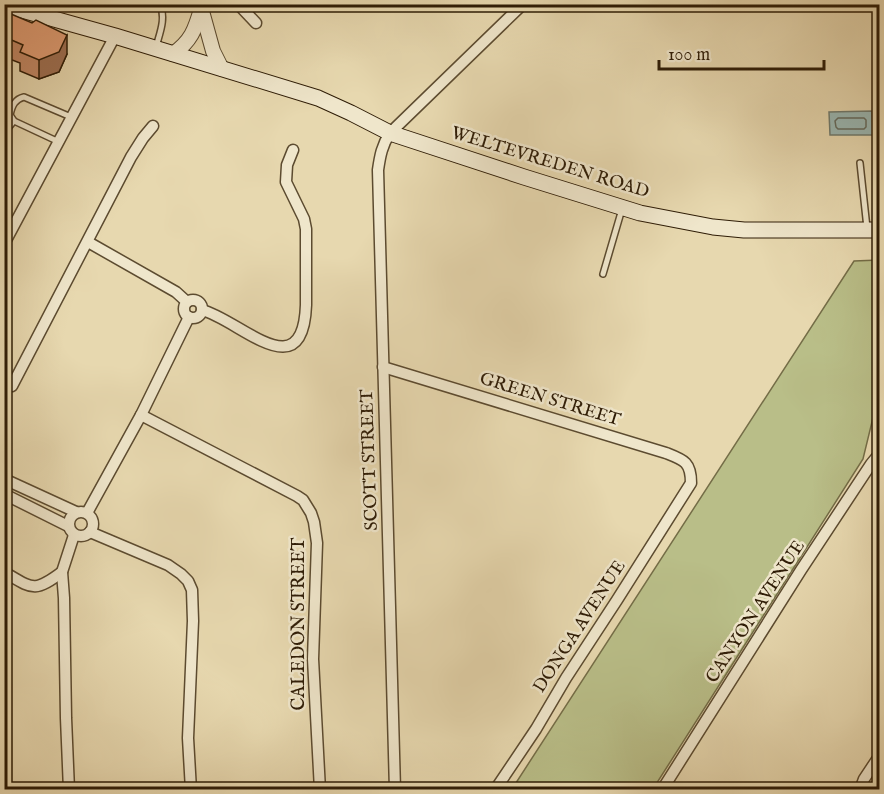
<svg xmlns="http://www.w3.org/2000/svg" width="884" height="794" viewBox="0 0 884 794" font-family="'IM FELL English',serif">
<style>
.green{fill:#b9be88;stroke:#746d47;stroke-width:1.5}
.water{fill:#9ab8b4;stroke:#6f7a6e;stroke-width:1.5}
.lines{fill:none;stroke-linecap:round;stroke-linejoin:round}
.shore{stroke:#646a5d;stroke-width:1.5}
.service-casing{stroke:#5c4b30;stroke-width:8}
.minor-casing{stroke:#5c4b30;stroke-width:13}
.tertiary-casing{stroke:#5c4b30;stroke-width:16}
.secondary-casing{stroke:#2e1c06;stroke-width:17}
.service{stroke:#efe6cb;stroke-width:5}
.minor{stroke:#efe6cb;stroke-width:10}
.tertiary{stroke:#efe6cb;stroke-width:14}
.secondary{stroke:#efe6cb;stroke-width:15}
.wall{fill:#c28865;stroke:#2e1c06;stroke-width:1.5}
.shaded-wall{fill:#9e6f52;stroke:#2e1c06;stroke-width:1.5}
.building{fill:#e19e75;stroke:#2e1c06;stroke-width:1.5}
.labels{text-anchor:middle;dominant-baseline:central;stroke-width:5;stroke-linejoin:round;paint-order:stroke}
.street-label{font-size:18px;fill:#2e1c06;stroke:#efe6cb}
</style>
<rect width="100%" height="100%" fill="#e7d8af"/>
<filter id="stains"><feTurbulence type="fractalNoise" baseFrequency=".00333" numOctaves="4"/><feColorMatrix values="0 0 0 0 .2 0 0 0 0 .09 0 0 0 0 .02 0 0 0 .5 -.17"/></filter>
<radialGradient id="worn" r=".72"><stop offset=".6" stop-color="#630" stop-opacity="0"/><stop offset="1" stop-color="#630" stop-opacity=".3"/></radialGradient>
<polygon class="green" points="879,260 879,393 863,459 653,789 512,789 854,261"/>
<polygon class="water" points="872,111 873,135 830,135 829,112"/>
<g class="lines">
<polygon class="shore" points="838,118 864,118 866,120 866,127 864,129 838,129 836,127 835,121"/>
<defs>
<g id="service">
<path d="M156,47C160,32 166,19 160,4"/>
<polyline points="4,129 9,127 14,121"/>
<path d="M59,142L14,121L10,115C12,106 15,99 24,97L71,117"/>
<polyline points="860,163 867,228"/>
<polyline points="603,274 622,209"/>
</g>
<g id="minor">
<polyline points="238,4 256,23"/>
<polyline points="88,242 176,292 187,302"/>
<polyline points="4,244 115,36"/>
<circle cx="193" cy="309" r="9"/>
<path d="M202,310C240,320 303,390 306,305V229L304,219L286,182L287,165L293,150"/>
<path d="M383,367L666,453C684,460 691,462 691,483L617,600L566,678L536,729L495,790"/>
<polyline points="12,386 131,157 143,138 153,126"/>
<polyline points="141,415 297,496 303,500 311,513 314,522 317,543 313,659 320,790"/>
<polyline points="4,479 76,512"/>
<polyline points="4,494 68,526"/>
<circle cx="81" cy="524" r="12"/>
<polyline points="87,513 141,415 189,317"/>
<polyline points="90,532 168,565 181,574 188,581 192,590 193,621 188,738 191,790"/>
<path d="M4,572C33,589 34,593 62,572"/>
<polyline points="69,790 66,718 64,598 62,572 74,535"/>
<path d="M395,790L378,170C380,156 382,145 390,133L523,4"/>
<polyline points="662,790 801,570 871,464 880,453"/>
<polyline points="860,790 864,779 880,755"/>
</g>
<g id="tertiary">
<polyline points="200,4 213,51 222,69"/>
<path d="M173,54C191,41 195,30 201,9"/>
</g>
<polyline id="secondary" points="4,5 115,36 318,98 351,113 390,133 524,177 640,213 713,227 744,230 880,230"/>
</defs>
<use href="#service" class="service-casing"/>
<use href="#minor" class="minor-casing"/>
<use href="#tertiary" class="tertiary-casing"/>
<use href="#secondary" class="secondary-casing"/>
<use href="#service" class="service"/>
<use href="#minor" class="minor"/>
<use href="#tertiary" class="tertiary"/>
<use href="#secondary" class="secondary"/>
</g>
<polygon class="wall" points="4,11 67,54 59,72 39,79 20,71 20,63 7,58"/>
<g class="shaded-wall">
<polygon points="67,35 67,54 59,72 39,79 39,60"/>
<polygon points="7,38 7,58 4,64 4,45"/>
<polygon points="7,88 7,108 4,114 4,95"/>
</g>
<polygon class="building" points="4,11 32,23 36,20 67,35 59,52 39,60 20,52 23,45 7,38 4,45"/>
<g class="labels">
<g class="street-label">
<text transform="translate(550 163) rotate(17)">WELTEVREDEN ROAD</text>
<text transform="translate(550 400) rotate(17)">GREEN STREET</text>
<text transform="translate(370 460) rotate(-92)">SCOTT STREET</text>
<text transform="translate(756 612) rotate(-57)">CANYON AVENUE</text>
<text transform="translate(299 624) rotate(-90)">CALEDON STREET</text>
<text transform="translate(580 627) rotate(-57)">DONGA AVENUE</text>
</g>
</g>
<rect width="884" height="794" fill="none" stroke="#e7d8af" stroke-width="24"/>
<rect x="6" y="6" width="872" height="782" fill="none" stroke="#2e1c06" stroke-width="3"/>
<rect x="12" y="12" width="860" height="770" fill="none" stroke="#2e1c06" stroke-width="1.5"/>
<path d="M659 60v9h165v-9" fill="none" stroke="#2e1c06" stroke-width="3"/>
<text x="668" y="60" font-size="18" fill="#2e1c06" stroke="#efe6cb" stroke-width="4.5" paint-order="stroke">100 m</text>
<rect width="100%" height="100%" filter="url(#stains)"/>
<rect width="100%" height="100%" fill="url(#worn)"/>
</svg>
